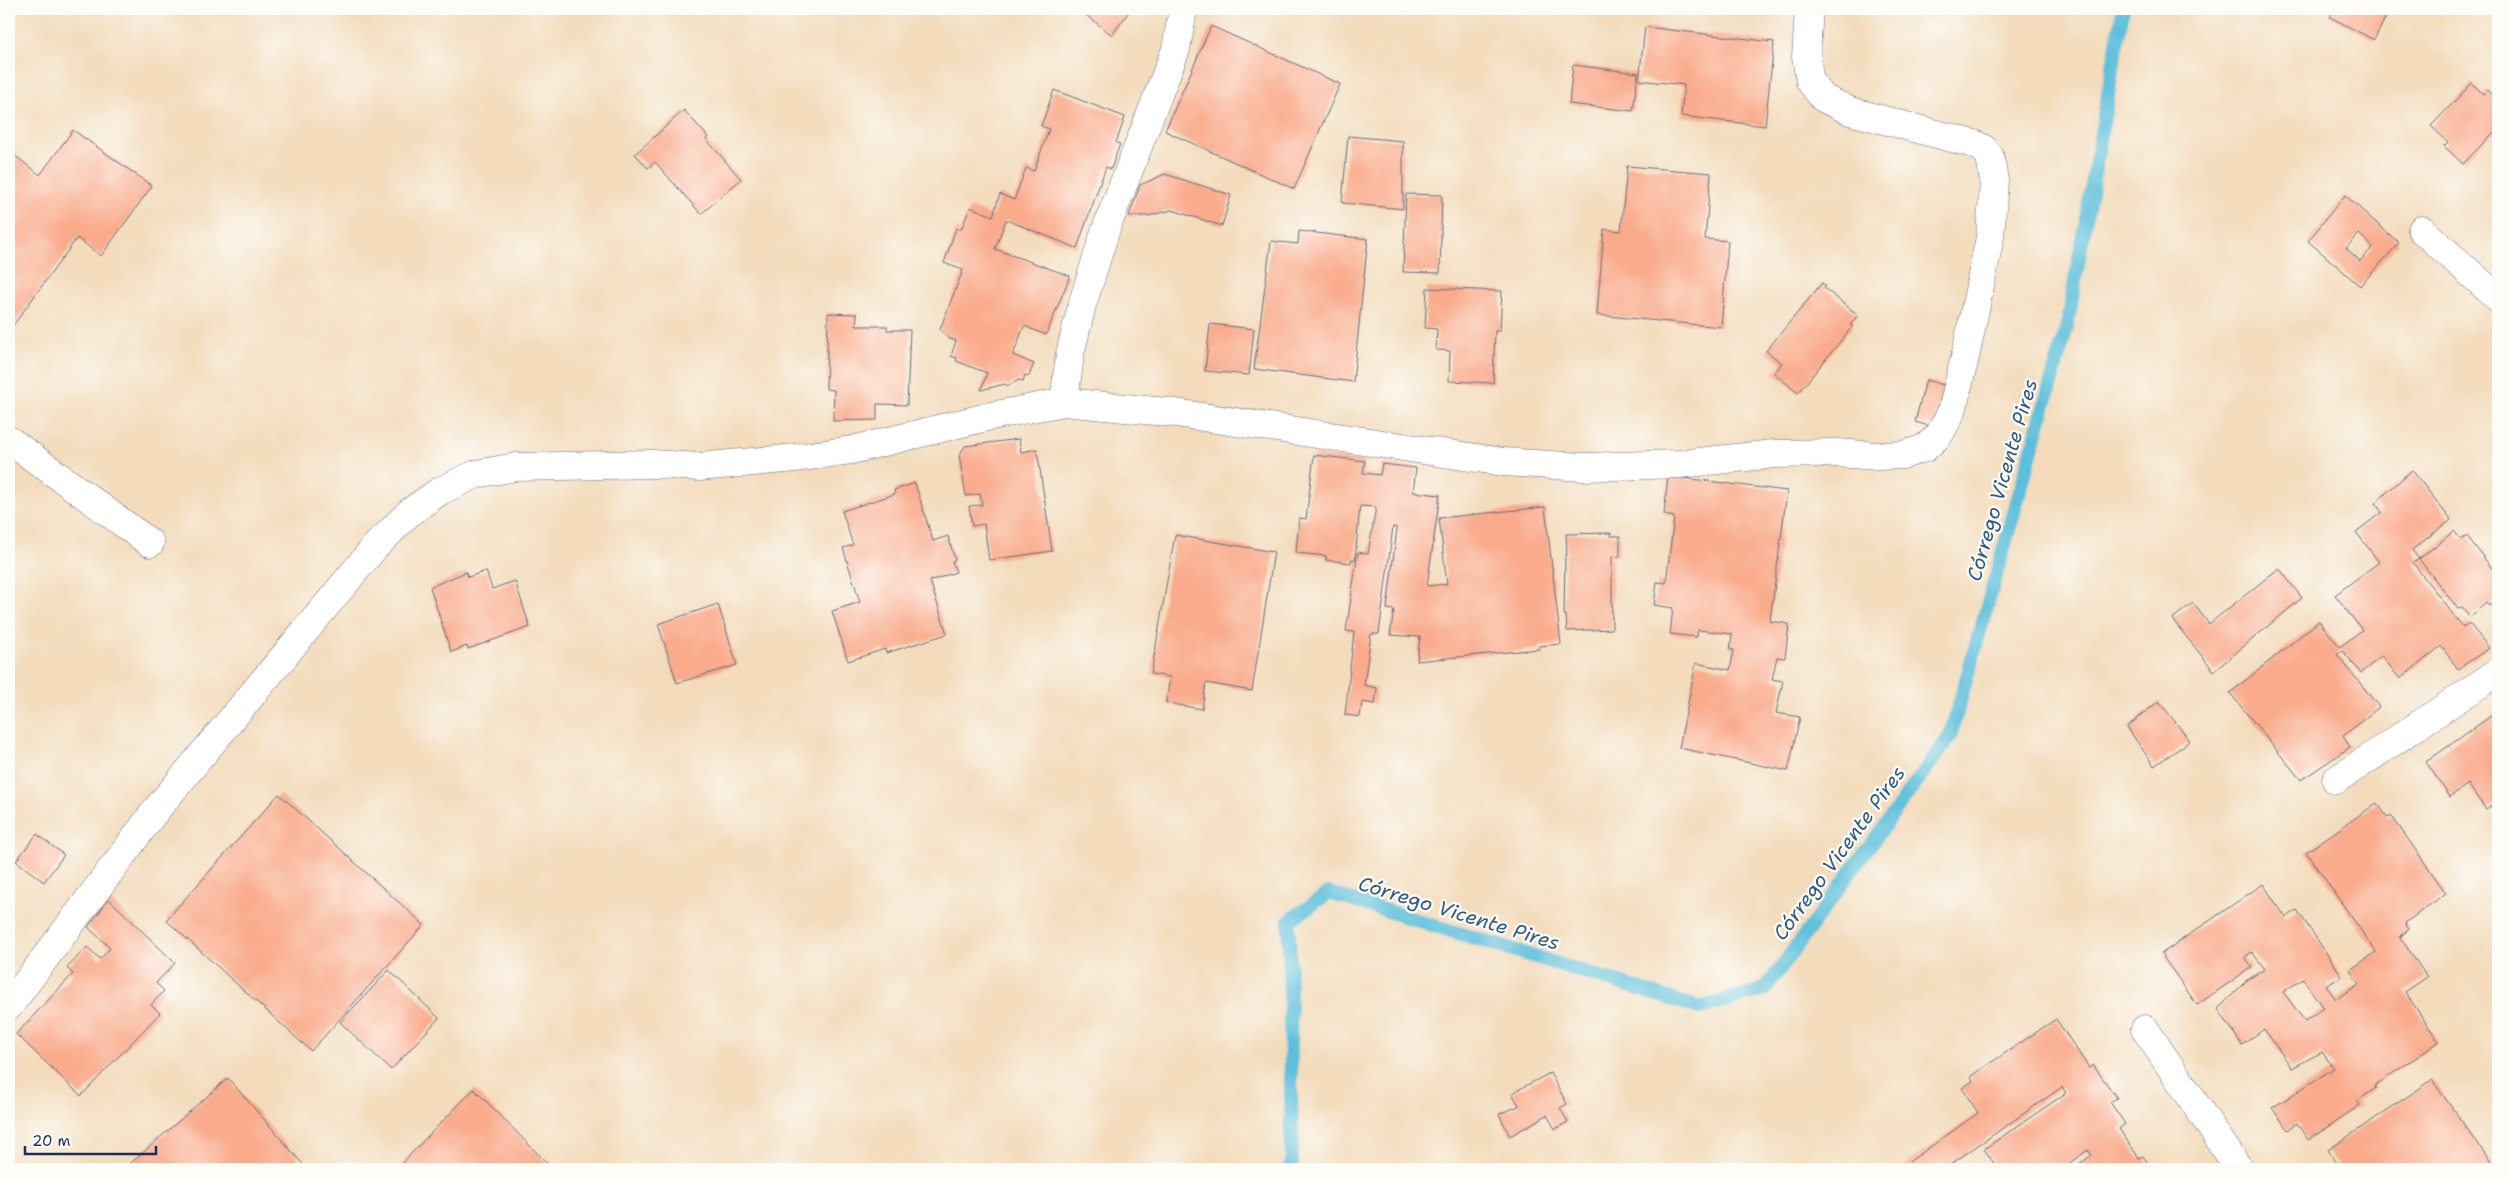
<svg xmlns="http://www.w3.org/2000/svg" width="2507" height="1178" viewBox="0 0 2507 1178" font-family="'Shantell Sans',sans-serif">
<style>
.lines{fill:none;stroke-linecap:round;stroke-linejoin:round}
.stream{stroke:#5dbfdb;stroke-width:14}
.building{fill:#f9ab8c;fill-rule:evenodd}
.minor-casing{stroke:#676b7f;stroke-width:29}
.minor{stroke:#fff;stroke-width:28}
.labels{text-anchor:middle;dominant-baseline:central;stroke-width:4.5;stroke-linejoin:round;paint-order:stroke}
.water-label{font-size:20px;font-style:italic;fill:#2f5a84;stroke:#fdfcf7}
</style>
<rect width="100%" height="100%" fill="#fdfcf7"/>
<filter id="ink" filterUnits="userSpaceOnUse"><feTurbulence type="fractalNoise" baseFrequency=".02" numOctaves="2"/><feDisplacementMap in="SourceGraphic" scale="10" xChannelSelector="R" yChannelSelector="G"/><feConvolveMatrix kernelMatrix="1 2 1 2 8 2 1 2 1" color-interpolation-filters="sRGB"/></filter>
<filter id="wash" filterUnits="userSpaceOnUse"><feTurbulence type="fractalNoise" baseFrequency=".0096" numOctaves="4" result="noise"/><feDisplacementMap in="SourceGraphic" scale="20" xChannelSelector="R" yChannelSelector="G"/><feGaussianBlur stdDeviation="1.12" result="paint"/><feColorMatrix in="noise" values="0 0 0 0 0 0 0 0 0 0 0 0 0 0 0 0 0 1.4 0 .05"/><feComposite in="paint" operator="in"/></filter>
<g filter="url(#wash)">
<rect width="100%" height="100%" fill="#f3dbbb"/>
<g class="lines">
<polyline class="stream" points="1289,1169 1292,1165 1289,921 1329,893 1700,1008 1765,989 1950,736 2067,327 2123,9"/>
</g>
<g id="blocks">
<g class="building">
<polygon points="1078,9 1131,9 1112,35"/>
<polygon points="2334,9 2390,9 2374,40 2330,17"/>
<polygon points="1211,26 1340,84 1294,189 1165,131"/>
<polygon points="1645,27 1774,42 1765,126 1681,116 1684,85 1639,80"/>
<polygon points="1573,65 1638,73 1633,111 1569,104"/>
<polygon points="2472,83 2483,94 2487,90 2498,101 2498,128 2463,164 2444,146 2448,142 2431,126"/>
<polygon points="1054,90 1125,117 1116,143 1120,144 1111,169 1106,167 1077,248 1006,220 995,249 1070,276 1046,335 1024,326 1013,355 1034,364 1029,376 1025,375 1023,381 1019,380 1007,386 1005,384 981,390 987,373 956,361 957,358 951,356 956,341 948,338 940,329 963,270 944,263 956,228 961,230 970,207 993,216 1000,194 1014,200 1026,168 1034,171 1049,129 1041,126"/>
<polygon points="684,110 708,137 706,139 741,179 701,214 655,162 648,168 635,154"/>
<polygon points="73,130 152,186 101,256 77,238 9,331 9,151 40,175"/>
<polygon points="1348,136 1403,141 1403,209 1342,203"/>
<polygon points="1627,166 1711,173 1705,239 1728,241 1721,327 1597,315 1604,229 1621,231"/>
<polygon points="1165,174 1231,195 1222,226 1172,210 1148,216 1129,216 1140,185"/>
<polygon points="1406,194 1442,195 1440,273 1403,272"/>
<path d="M2345,195L2399,243L2360,286L2308,241ZM2359,234L2373,247L2360,261L2346,248Z"/>
<polygon points="1299,231 1368,239 1353,382 1254,369 1271,241 1298,244"/>
<polygon points="1822,283 1826,286 1824,288 1858,315 1850,325 1853,326 1798,393 1774,373 1782,363 1766,351"/>
<polygon points="1427,288 1502,291 1500,331 1495,331 1493,383 1449,381 1450,351 1436,350 1437,329 1425,328"/>
<polygon points="828,313 857,314 856,326 887,326 887,330 910,330 907,405 877,404 877,420 833,421 834,390 826,389"/>
<polygon points="1210,324 1254,329 1249,375 1205,371"/>
<polygon points="1926,380 1944,385 1933,427 1915,422"/>
<polygon points="1019,439 1021,452 1037,449 1052,551 989,560 984,524 972,526 969,506 982,505 980,494 966,496 959,455 965,446"/>
<polygon points="1314,455 1365,461 1363,473 1380,475 1382,464 1416,468 1413,492 1440,495 1427,586 1447,584 1439,518 1545,507 1561,644 1539,646 1539,649 1417,661 1420,637 1390,635 1394,610 1387,609 1397,528 1393,527 1379,634 1371,634 1364,685 1377,688 1375,704 1362,702 1360,717 1345,715 1354,632 1346,631 1358,552 1368,554 1376,507 1360,506 1355,560 1351,559 1351,563 1326,560 1326,556 1296,553 1299,518 1306,519"/>
<polygon points="2412,470 2451,520 2412,550 2419,559 2413,563 2463,627 2469,623 2489,648 2458,669 2441,646 2400,679 2382,656 2361,673 2342,650 2337,654 2379,707 2343,736 2350,747 2301,780 2230,693 2319,621 2340,647 2362,630 2335,595 2379,562 2356,532 2382,512 2375,503"/>
<polygon points="1668,476 1787,491 1770,621 1789,624 1785,658 1777,657 1772,679 1783,681 1776,713 1800,717 1788,771 1679,748 1696,663 1730,670 1734,650 1730,650 1732,634 1698,630 1697,637 1670,634 1673,608 1654,605 1657,582 1666,583 1674,517 1664,515"/>
<polygon points="915,483 933,541 948,536 955,560 952,561 956,572 930,581 947,634 886,653 885,649 848,661 832,611 860,602 843,548 853,545 842,511 895,494 894,490"/>
<polygon points="2454,531 2461,540 2467,536 2498,576 2498,594 2494,597 2497,600 2489,606 2486,603 2470,617 2462,607 2458,609 2419,559"/>
<polygon points="1611,533 1611,536 1620,536 1620,556 1612,557 1612,629 1567,631 1566,615 1564,615 1565,555 1567,555 1566,534"/>
<polygon points="1175,535 1274,552 1252,691 1206,683 1202,709 1166,703 1170,677 1151,674"/>
<polygon points="2279,568 2302,598 2214,671 2172,619 2193,603 2209,624"/>
<polygon points="486,571 492,589 515,581 530,627 468,649 467,646 451,652 430,587 466,572 468,577"/>
<polygon points="718,604 737,665 677,683 658,624"/>
<polygon points="2159,701 2190,741 2154,766 2127,727"/>
<polygon points="2498,711 2498,801 2486,810 2468,784 2450,797 2426,762"/>
<polygon points="279,794 424,925 311,1051 166,920"/>
<path d="M2377,803L2388,818L2391,815L2446,893L2405,923L2409,929L2400,937L2427,977L2405,992L2439,1042L2374,1086L2376,1088L2357,1101L2360,1105L2308,1140L2297,1123L2288,1130L2272,1108L2334,1068L2322,1052L2292,1068L2264,1029L2242,1045L2218,1009L2247,980L2265,969L2252,952L2245,957L2252,967L2197,1005L2161,954L2263,884L2286,918L2297,910L2342,976L2326,986L2336,999L2359,984L2350,970L2376,952L2306,852ZM2303,979L2323,1008L2305,1021L2283,992Z"/>
<polygon points="37,834 64,855 44,882 16,861"/>
<polygon points="109,899 175,963 156,983 164,991 151,1005 160,1013 81,1096 16,1034 73,974 67,968 87,947 100,959 110,948 88,927"/>
<polygon points="389,970 439,1018 391,1070 340,1022"/>
<polygon points="2056,1019 2089,1068 2093,1065 2117,1098 2110,1102 2125,1124 2119,1129 2139,1158 2143,1156 2152,1169 2072,1169 2092,1155 2088,1150 2061,1169 1998,1169 1984,1149 2066,1093 2062,1087 1944,1169 1899,1169 1978,1113 1962,1088 1973,1081 1971,1076"/>
<polygon points="1550,1073 1567,1104 1560,1108 1568,1122 1555,1129 1547,1115 1510,1136 1499,1114 1519,1106 1512,1093"/>
<polygon points="228,1078 307,1169 124,1169"/>
<polygon points="2432,1080 2496,1169 2341,1169 2328,1150"/>
<polygon points="474,1089 549,1165 544,1169 396,1169"/>
</g>
</g>
</g>
<g filter="url(#ink)">
<use href="#blocks" fill-opacity="0" stroke="#676b7f" stroke-width="1"/>
<g class="lines">
<defs>
<g id="minor">
<polyline points="2422,230 2498,298"/>
<polyline points="1064,402 1070,354 1082,305 1106,229 1176,49 1183,9"/>
<polyline points="9,440 150,543"/>
<polyline points="2336,780 2498,672"/>
<polyline points="9,1006 156,810 375,547 410,512 440,491 476,474 516,467 653,464 699,467 796,458 852,450 991,416 1064,402 1176,413 1503,462 1584,467 1680,464 1774,454 1837,453 1877,456 1903,455 1925,448 1939,435 1952,411 1966,353 1990,237 1994,181 1990,157 1984,149 1974,144 1850,111 1823,98 1810,81 1806,57 1809,9"/>
<polyline points="2145,1029 2239,1169"/>
</g>
</defs>
<use href="#minor" class="minor-casing"/>
<use href="#minor" class="minor"/>
</g>
</g>
<g class="labels">
<g class="water-label">
<text transform="translate(2002 480) rotate(-74)">Córrego Vicente Pires</text>
<text transform="translate(1839 853) rotate(-54)">Córrego Vicente Pires</text>
<text transform="translate(1459 913) rotate(17)">Córrego Vicente Pires</text>
</g>
</g>
<rect width="2507" height="1178" fill="none" stroke="#fdfcf7" stroke-width="30"/>
<path d="M25 1146v8h131v-8" fill="none" stroke="#1b2f5e" stroke-width="2.5"/>
<text x="32" y="1146" font-size="15" fill="#1b2f5e" stroke="#fdfcf7" stroke-width="4" paint-order="stroke">20 m</text>
</svg>
